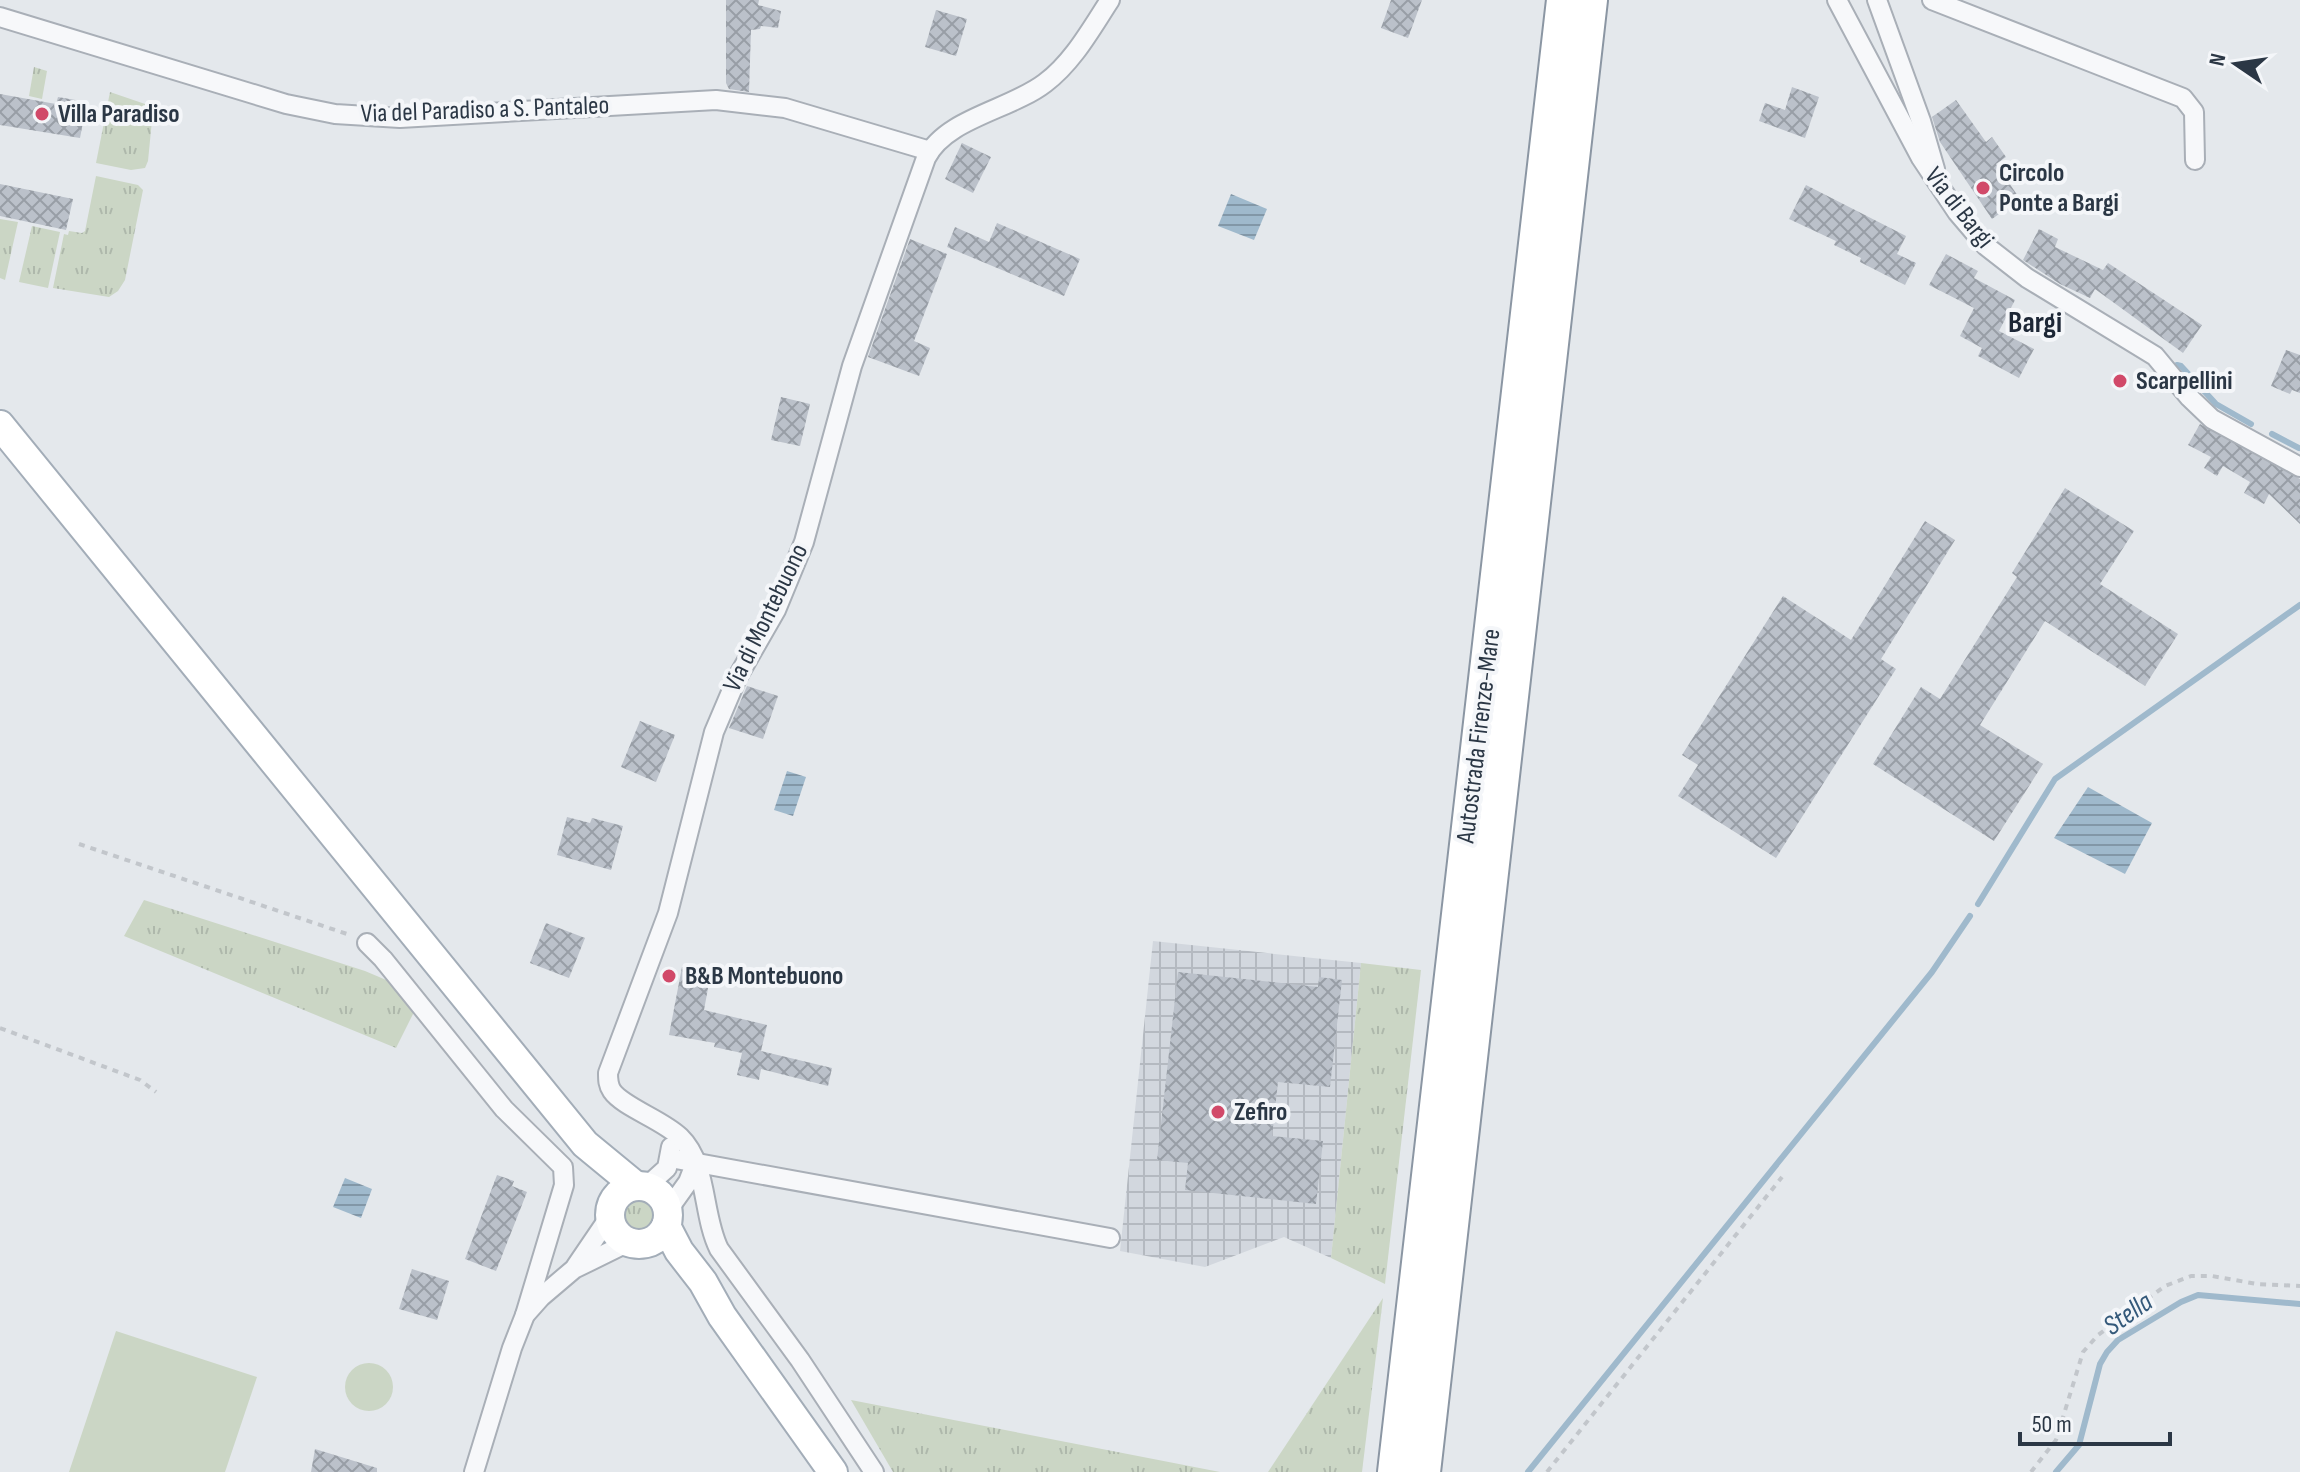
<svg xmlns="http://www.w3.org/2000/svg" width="2300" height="1472" viewBox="0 0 2300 1472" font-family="'Sofia Sans Condensed',sans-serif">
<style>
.industrial{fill:url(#industrial-grid)}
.grass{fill:url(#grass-tufts)}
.pitch{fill:#cbd6c5}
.water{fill:url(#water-rules)}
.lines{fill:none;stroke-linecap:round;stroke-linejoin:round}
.stream{stroke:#9fb9cc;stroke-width:6}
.building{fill:url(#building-cross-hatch)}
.minor-casing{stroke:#a9afb7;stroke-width:22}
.primary-casing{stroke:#a3adb8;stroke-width:32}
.motorway-casing{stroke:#8b96a3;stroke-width:36}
.path{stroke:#c2c6cb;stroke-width:4;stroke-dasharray:6 6;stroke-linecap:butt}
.minor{stroke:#f7f8fa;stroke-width:18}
.primary{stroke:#fff;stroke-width:28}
.motorway{stroke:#fff;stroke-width:32}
.poi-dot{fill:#d14969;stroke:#f4f6f9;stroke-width:3}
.labels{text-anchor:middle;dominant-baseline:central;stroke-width:8;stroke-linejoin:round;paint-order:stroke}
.street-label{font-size:26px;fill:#2b3745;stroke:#f4f6f9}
.poi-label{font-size:26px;font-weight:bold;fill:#2b3745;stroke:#f4f6f9;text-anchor:start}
.water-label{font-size:28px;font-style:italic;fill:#34597a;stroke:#f4f6f9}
.quarter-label{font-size:30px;font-weight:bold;fill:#1d2736;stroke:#f4f6f9}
</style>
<defs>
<pattern id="industrial-grid" width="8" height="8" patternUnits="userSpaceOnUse" patternTransform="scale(2)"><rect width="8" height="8" fill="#d2d7de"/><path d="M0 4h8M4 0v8" fill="none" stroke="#b4b9c0"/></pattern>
<pattern id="grass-tufts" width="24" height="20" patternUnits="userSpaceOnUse" patternTransform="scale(2)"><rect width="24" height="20" fill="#cbd6c5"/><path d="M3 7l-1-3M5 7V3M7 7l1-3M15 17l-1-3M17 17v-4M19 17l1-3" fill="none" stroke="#aeb8ab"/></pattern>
<pattern id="water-rules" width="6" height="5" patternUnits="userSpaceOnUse" patternTransform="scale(2)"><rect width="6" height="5" fill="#9fb9cc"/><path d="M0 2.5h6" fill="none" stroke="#8297a7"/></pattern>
<pattern id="building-cross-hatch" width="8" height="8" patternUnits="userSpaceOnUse" patternTransform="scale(2)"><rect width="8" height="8" fill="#bbc1ca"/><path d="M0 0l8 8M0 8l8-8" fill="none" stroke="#989ea6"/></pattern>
</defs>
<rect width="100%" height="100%" fill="#e4e8ec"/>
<polygon class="industrial" points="1153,941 1361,963 1331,1258 1284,1237 1205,1267 1120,1251"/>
<g class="grass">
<polygon points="34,67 47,71 42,99 29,96"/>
<polygon points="110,92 148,105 153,110 148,161 145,168 131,170 96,163"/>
<polygon points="96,176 138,185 143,190 125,280 118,291 109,297 53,288 64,234 68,235 69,231 82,233 85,231"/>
<polygon points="0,219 18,222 5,280 0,278"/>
<polygon points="32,226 60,232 48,288 19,282"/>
<polygon points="144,900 365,971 398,985 415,1010 396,1048 124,936"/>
<polygon points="1361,963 1421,970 1385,1284 1331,1258"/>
<circle cx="639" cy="1215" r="20"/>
<polygon points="1383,1298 1362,1472 1268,1472"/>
<polygon points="851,1400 1220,1472 893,1472"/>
</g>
<g class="pitch">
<polygon points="116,1331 257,1377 225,1472 69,1472"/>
<circle cx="369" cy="1387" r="24"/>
</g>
<g class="water">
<polygon points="1231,194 1267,209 1254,240 1218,226"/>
<polygon points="787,771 806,777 793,816 774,810"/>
<polygon points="2088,787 2152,823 2125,874 2054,838"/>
<polygon points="345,1178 372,1189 361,1218 333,1207"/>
</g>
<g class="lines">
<g class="stream">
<polyline points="2177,365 2181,366 2216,404 2251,424"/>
<polyline points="2272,434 2299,448"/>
<polyline points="1978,904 2055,779 2300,605"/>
<polyline points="1528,1472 1932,972 1970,916"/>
<polyline points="2056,1472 2079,1445 2100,1364 2107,1352 2118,1340 2181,1302 2198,1295 2300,1304"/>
</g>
</g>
<g class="building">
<polygon points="726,0 759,0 758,5 781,11 778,28 761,26 760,29 751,30 749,92 729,89 726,83"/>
<polygon points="1391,0 1422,0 1408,38 1381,28"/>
<polygon points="936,10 967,19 956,56 925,47"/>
<polygon points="1792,87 1819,97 1805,138 1759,121 1765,103 1785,110"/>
<polygon points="0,94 56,104 58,97 87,102 80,138 0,125"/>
<polygon points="1956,100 1986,142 1992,137 2006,157 1996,164 2020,199 1992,219 1940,142 1932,117"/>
<polygon points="962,143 991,157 973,193 945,179"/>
<polygon points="0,184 73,199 66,230 0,216"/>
<polygon points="1806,185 1906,236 1897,254 1916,263 1905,285 1860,262 1861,258 1834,245 1836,241 1789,219"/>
<polygon points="997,223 1080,259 1064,296 947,247 955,227 989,242"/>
<polygon points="2039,229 2058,239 2055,247 2103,270 2108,263 2202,325 2183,353 2095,289 2090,298 2060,284 2023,260"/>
<polygon points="910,239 947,254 914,341 930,348 919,376 868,357"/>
<polygon points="1946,254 1978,271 1974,278 2015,300 1999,331 2034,349 2019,378 1978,356 1982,348 1960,336 1974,308 1929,285"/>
<polygon points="2286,350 2300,355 2300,393 2292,390 2290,394 2271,386"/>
<polygon points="781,397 810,404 800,446 771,440"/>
<polygon points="2200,424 2300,479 2300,524 2269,494 2264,504 2244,493 2250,482 2223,466 2217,476 2204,468 2211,457 2188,445"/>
<polygon points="2065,488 2134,531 2100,584 2178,634 2145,686 2045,621 1980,725 2043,764 1994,841 1873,764 1921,687 1940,699 2017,577 2012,573"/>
<polygon points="1925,521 1955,540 1881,659 1896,669 1776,858 1678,796 1698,765 1682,755 1783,596 1851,640"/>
<polygon points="747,686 778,696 763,739 729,728"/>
<polygon points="640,721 675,735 656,782 621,767"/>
<polygon points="567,817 590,823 592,818 623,826 611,870 557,855"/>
<polygon points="546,923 585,938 569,978 530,963"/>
<polygon points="682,967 711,972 704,1010 767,1025 761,1051 832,1068 828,1086 761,1069 759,1080 737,1075 742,1053 714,1047 715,1043 669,1035"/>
<polygon points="1178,972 1318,987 1319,977 1342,980 1330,1087 1278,1082 1272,1136 1323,1141 1316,1204 1185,1190 1188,1163 1157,1160"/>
<polygon points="497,1175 514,1181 512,1186 527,1192 496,1271 465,1259"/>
<polygon points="412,1269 449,1281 437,1320 399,1309"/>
<polygon points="315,1449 377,1468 377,1472 311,1472"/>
</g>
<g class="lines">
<defs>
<g id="minor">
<polyline points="1837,0 1921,158 1957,212 1986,246 2027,278 2155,356 2189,397 2212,419 2300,467"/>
<polyline points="1877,0 1921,121 1935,169"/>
<polyline points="1932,0 2183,98 2194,112 2195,160"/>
<polyline points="0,17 286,104 335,114 400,118 716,100 785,108 930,151"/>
<polyline points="367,943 383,959 504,1109 563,1167 564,1185 525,1315"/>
<polyline points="670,1158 1110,1238"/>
<polyline points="647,1186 667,1168 671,1147"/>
<polyline points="668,1210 688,1182 695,1164"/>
<polyline points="576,1266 610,1216"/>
<polyline points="474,1472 512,1348 525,1315 541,1297 574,1269 629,1242"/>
<path d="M874,1472L800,1360L719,1249C702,1215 708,1164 680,1137C663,1120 623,1107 612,1091C608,1085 608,1080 608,1073L668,913L714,732L737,678L776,610L804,542L852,366L926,158C946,118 1010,110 1045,83C1073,62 1091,29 1110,0"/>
</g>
<g id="primary">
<polyline points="0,425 585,1144 636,1186"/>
<circle cx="639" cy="1215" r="29"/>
<polyline points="666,1226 679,1251 703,1282 722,1316 833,1472"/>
</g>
<g id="motorway">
<polyline points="1394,1472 1563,0"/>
<polyline points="1424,1472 1591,0"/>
</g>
</defs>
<use href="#minor" class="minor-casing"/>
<use href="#primary" class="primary-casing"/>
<use href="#motorway" class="motorway-casing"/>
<g class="path">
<polyline points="79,844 350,935"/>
<polyline points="0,1028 140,1080 156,1092"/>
<polyline points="1547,1472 1782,1177"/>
<polyline points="2031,1472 2056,1440 2083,1352 2098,1335 2165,1286 2191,1276 2212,1276 2257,1284 2300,1286"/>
</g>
<use href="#minor" class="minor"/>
<use href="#primary" class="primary"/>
<use href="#motorway" class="motorway"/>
</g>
<g class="poi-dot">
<circle cx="42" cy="114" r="8"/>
<circle cx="1983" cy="188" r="8"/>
<circle cx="2120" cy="381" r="8"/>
<circle cx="669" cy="976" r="8"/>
<circle cx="1218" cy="1112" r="8"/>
</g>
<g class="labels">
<g class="street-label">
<text transform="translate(485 110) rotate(-2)">Via del Paradiso a S. Pantaleo</text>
<text transform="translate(1959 208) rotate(52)">Via di Bargi</text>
<text transform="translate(766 618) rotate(-64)">Via di Montebuono</text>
<text transform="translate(1479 736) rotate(-83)">Autostrada Firenze-Mare</text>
</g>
<g class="poi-label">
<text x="58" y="114">Villa Paradiso</text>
<text x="1999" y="173">Circolo<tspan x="1999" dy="30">Ponte a Bargi</tspan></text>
<text x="2136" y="381">Scarpellini</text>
<text x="685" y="976">B&amp;B Montebuono</text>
<text x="1234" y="1112">Zefiro</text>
</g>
<g class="water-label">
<text transform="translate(2128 1314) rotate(-35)">Stella</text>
</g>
<g class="quarter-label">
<text x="2035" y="323">Bargi</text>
</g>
</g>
<g transform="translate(2236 64) rotate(283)" stroke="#f4f6f9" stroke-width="6" paint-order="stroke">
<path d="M0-6L14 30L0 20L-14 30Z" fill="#2b3745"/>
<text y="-12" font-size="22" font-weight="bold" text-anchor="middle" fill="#2b3745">N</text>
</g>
<path d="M2020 1432v12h150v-12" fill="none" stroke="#2b3745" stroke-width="4"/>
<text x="2032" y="1432" font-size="24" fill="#2b3745" stroke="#f4f6f9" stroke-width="6" paint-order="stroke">50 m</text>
</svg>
